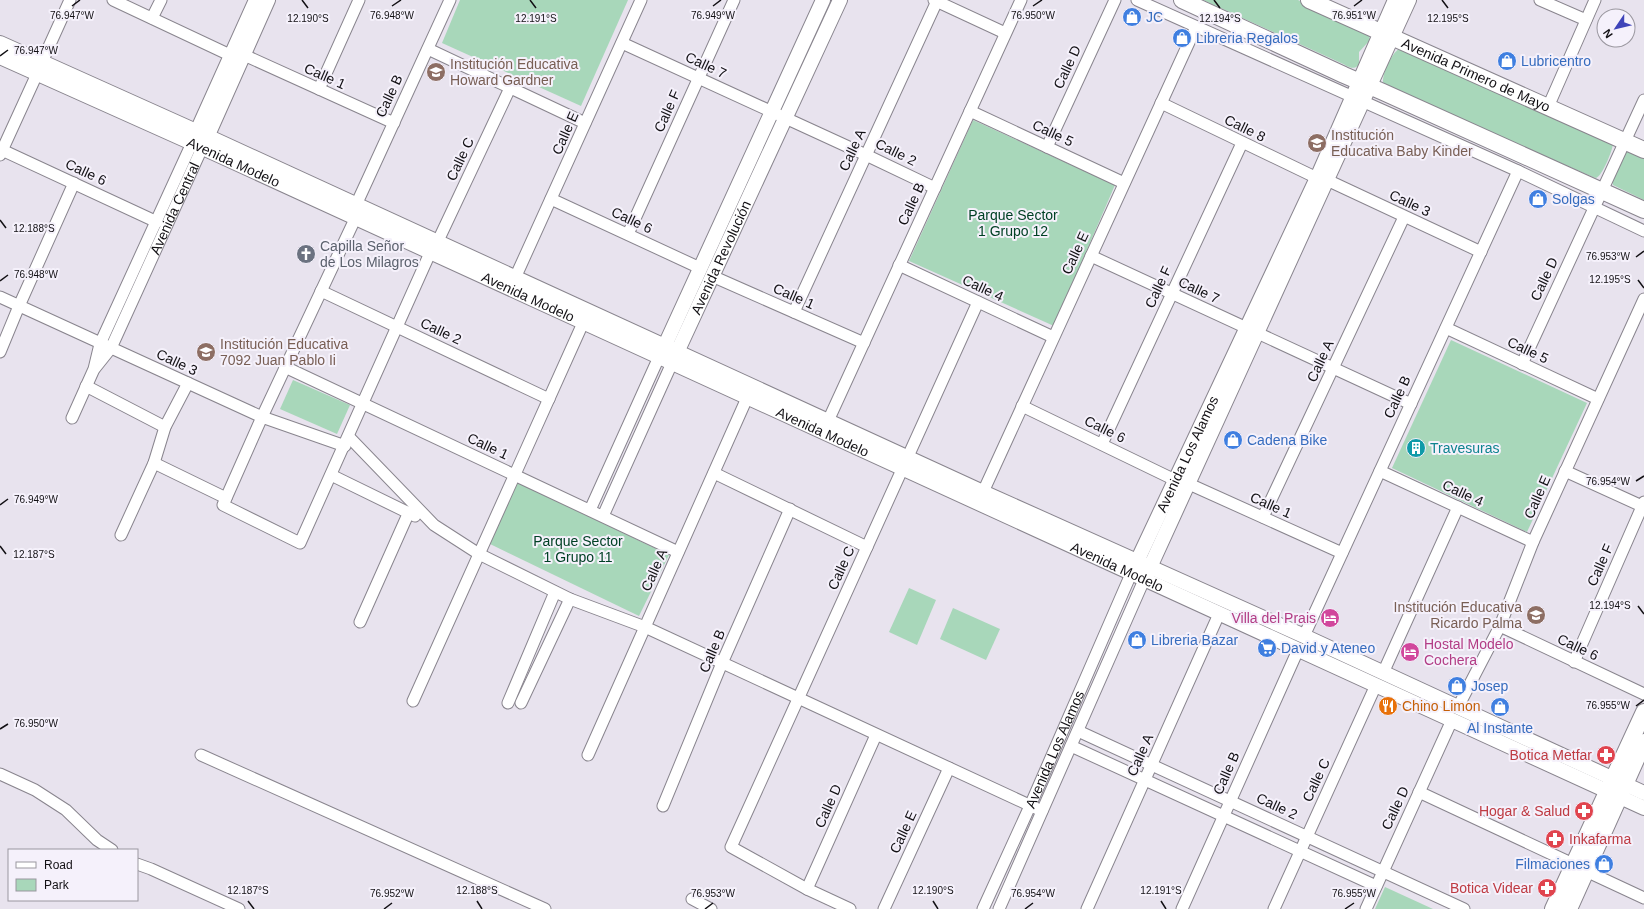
<svg xmlns="http://www.w3.org/2000/svg" width="1644" height="909" viewBox="0 0 1644 909" font-family="Helvetica,sans-serif">
<style>
.green{fill:#a8d7ba}
.lines{fill:none;stroke-linecap:round;stroke-linejoin:round}
.minor-casing{stroke:#89858e;stroke-width:13}
.tertiary-casing{stroke:#89858e;stroke-width:16}
.secondary-casing{stroke:#89858e;stroke-width:18}
.minor{stroke:#fff;stroke-width:11}
.tertiary{stroke:#fff;stroke-width:14}
.secondary{stroke:#fff;stroke-width:16}
.ticks{fill:none;stroke:#121014;stroke-width:1.5}
.labels{text-anchor:middle;dominant-baseline:central;stroke-width:4;stroke-linejoin:round;paint-order:stroke}
.shop-label{font-size:14px;fill:#366cbe;stroke:#f5f1fb;text-anchor:start}
.education-label{font-size:14px;fill:#785e54;stroke:#f5f1fb;text-anchor:start}
.street-label{font-size:14px;fill:#121014;stroke:#f5f1fb}
.park-label{font-size:14px;fill:#004125;stroke:#f5f1fb}
.worship-label{font-size:14px;fill:#5b616d;stroke:#f5f1fb;text-anchor:start}
.culture-label{font-size:14px;fill:#0d838f;stroke:#f5f1fb;text-anchor:start}
.hotel-label{font-size:14px;fill:#b23c85;stroke:#f5f1fb;text-anchor:end}
.food-label{font-size:14px;fill:#c56008;stroke:#f5f1fb;text-anchor:start}
.health-label{font-size:14px;fill:#be3a42;stroke:#f5f1fb;text-anchor:end}
.ticks-label{font-size:10px;text-anchor:middle;fill:#121014;stroke:#f5f1fb;stroke-width:4;stroke-linejoin:round;paint-order:stroke}
</style>
<rect width="100%" height="100%" fill="#e8e3ee"/>
<g class="green">
<polygon points="460,0 628,0 581,106 442,43"/>
<path d="M1203,0H1298L1359,29L1369,35L1370,40L1359,52V65C1352,71 1348,66 1341,63Z"/>
<path d="M1401,48L1613,143C1613,150 1602,176 1596,178L1593,177L1390,89C1387,87 1384,85 1383,82C1382,73 1393,50 1401,48Z"/>
<polygon points="973,120 1115,185 1054,326 909,261"/>
<polygon points="1627,149 1644,154 1644,200 1613,185 1612,180"/>
<polygon points="1451,340 1587,403 1527,532 1392,468"/>
<polygon points="293,380 350,405 337,434 280,409"/>
<polygon points="517,482 669,555 639,616 488,543"/>
<polygon points="909,588 936,600 917,645 889,632"/>
<polygon points="953,608 1000,629 986,660 940,639"/>
<polygon points="1385,887 1433,909 1375,909"/>
</g>
<g class="lines">
<defs>
<g id="minor">
<polyline points="113,0 232,56"/>
<polyline points="934,0 1005,33"/>
<polyline points="1137,0 1518,171 1644,231"/>
<polyline points="1540,0 1586,20"/>
<polyline points="152,18 161,0"/>
<polyline points="622,43 866,155 935,188"/>
<polyline points="428,49 585,123"/>
<polyline points="244,55 394,123"/>
<polyline points="42,62 70,0"/>
<polyline points="319,89 359,0"/>
<polyline points="1161,103 1317,178"/>
<polyline points="1548,107 1595,0"/>
<polyline points="970,111 1124,183"/>
<polyline points="1047,147 1115,0"/>
<polyline points="2,150 157,222"/>
<polyline points="0,155 37,74"/>
<polyline points="1327,180 1481,252"/>
<polyline points="551,199 700,268"/>
<polyline points="356,205 450,0"/>
<polyline points="355,219 262,417 223,505 300,543 430,253"/>
<polyline points="628,234 734,0"/>
<polyline points="437,243 510,88"/>
<polyline points="1091,256 1411,404"/>
<polyline points="899,265 1053,337"/>
<polyline points="712,276 864,343"/>
<polyline points="515,278 641,0"/>
<polyline points="321,291 549,399"/>
<polyline points="0,297 262,417 345,446"/>
<polyline points="794,312 937,1"/>
<polyline points="1446,328 1598,399"/>
<polyline points="0,352 19,306 74,183"/>
<polyline points="1522,364 1644,100"/>
<polyline points="285,367 678,552"/>
<path id="s1" d="M95,368L111,348L202,148"/>
<polyline points="86,386 165,427"/>
<polyline points="1022,406 1175,480"/>
<polyline points="72,418 94,369 100,344 192,143"/>
<polyline points="828,421 1021,0"/>
<polyline points="349,437 434,525 479,554 570,599 645,627 1042,811"/>
<polyline points="1102,444 1242,143"/>
<polyline points="154,463 226,498"/>
<polyline points="1380,471 1533,542"/>
<polyline points="1565,471 1644,507"/>
<polyline points="714,473 867,547"/>
<polyline points="331,475 415,516"/>
<polyline points="1189,484 1342,553"/>
<polyline points="983,492 1196,27"/>
<polyline points="590,510 659,357"/>
<polyline points="603,516 672,363"/>
<polyline points="1263,517 1404,217"/>
<polyline points="121,535 154,463 165,427 188,383"/>
<polyline points="360,622 409,512"/>
<polyline points="1500,626 1644,694"/>
<polyline points="1304,636 1518,171"/>
<polyline points="1574,662 1644,502"/>
<polyline points="1383,673 1458,507"/>
<polyline points="413,701 583,323"/>
<polyline points="508,703 555,592"/>
<polyline points="521,703 570,599"/>
<polyline points="1458,707 1500,626 1533,542 1644,299"/>
<polyline points="1078,731 1464,909"/>
<polyline points="1071,746 1376,886"/>
<polyline points="201,755 545,909"/>
<polyline points="588,755 747,398"/>
<polyline points="0,774 35,790 66,810 97,840 112,850"/>
<polyline points="1419,792 1573,864"/>
<polyline points="663,806 722,663 790,509"/>
<polyline points="137,864 151,869 239,909"/>
<polyline points="1586,871 1644,898"/>
<polyline points="807,889 876,735"/>
<polyline points="692,899 711,909"/>
<polyline points="850,909 807,889 731,847 978,302"/>
<polyline points="884,909 949,768"/>
<path id="s2" d="M983,909L1030,806L1131,574"/>
<polyline points="999,909 1144,580"/>
<polyline points="1087,909 1219,614"/>
<polyline points="1182,909 1298,650"/>
<polyline points="1274,909 1376,685"/>
<polyline points="1366,909 1452,720"/>
</g>
<g id="tertiary">
<polyline points="0,43 207,136 983,492 1304,636 1644,793"/>
<path id="s3" d="M0,57L192,143L1644,808"/>
<polyline points="193,140 256,0"/>
<polyline points="204,144 268,0"/>
<polyline points="661,354 823,0"/>
<path id="s4" d="M673,361L840,0"/>
<path id="s5" d="M1133,570L1317,178L1395,0"/>
<polyline points="1146,576 1409,0"/>
</g>
<g id="secondary">
<polyline points="1182,0 1344,75 1383,92 1644,210"/>
<path id="s6" d="M1309,0L1644,150"/>
<polyline points="1553,909 1644,712"/>
<polyline points="1569,909 1644,742"/>
</g>
</defs>
<use href="#minor" class="minor-casing"/>
<use href="#tertiary" class="tertiary-casing"/>
<use href="#secondary" class="secondary-casing"/>
<use href="#minor" class="minor"/>
<use href="#tertiary" class="tertiary"/>
<use href="#secondary" class="secondary"/>
</g>
<path class="ticks" d="M302,0L308,8M530,0L536,8M1214,0L1220,8M1442,0L1448,8M72,6L80,0M392,6L401,0M713,6L721,0M1033,6L1042,0M1354,6L1362,0M0,56L8,50M0,220L6,228M1636,257L1644,251M1638,280L1644,288M0,281L8,275M1636,481L1644,476M0,505L8,499M0,546L6,554M1638,606L1644,614M1636,706L1644,700M0,729L8,724M248,901L254,909M477,901L482,909M933,901L938,909M1161,901L1166,909M384,909L392,903M705,909L713,903M1025,909L1033,903M1345,909L1354,903"/>
<defs>
<symbol id="shop-disc" viewBox="-11 -11 22 22"><circle r="9.5" fill="#3f7fe0" stroke="#f5f1fb"/><path d="M-5-2.5h2.3a2.7 3.5 0 0 1 5.4 0H5L5.5 6h-11ZM-1.5-2.5h3a1.5 2.3 0 0 0-3 0Z" fill="#fff"/></symbol>
<symbol id="school-disc" viewBox="-11 -11 22 22"><circle r="9.5" fill="#8d6e63" stroke="#f5f1fb"/><path d="M0-5L7-2L0 1L-7-2ZM-4 1L0 2.5L4 1V4Q0 6-4 4Z" fill="#fff"/></symbol>
<symbol id="church-disc" viewBox="-11 -11 22 22"><circle r="9.5" fill="#6b7280" stroke="#f5f1fb"/><path d="M-1.2-6h2.4v3.5h3.3v2.4h-3.3V6h-2.4V-.1h-3.3v-2.4h3.3Z" fill="#fff"/></symbol>
<symbol id="building-disc" viewBox="-11 -11 22 22"><circle r="9.5" fill="#0f9aa8" stroke="#f5f1fb"/><path d="M-4-6H4V6H1V3H-1V6H-4ZM-2.5-4.3h1.7v1.8h-1.7ZM.8-4.3h1.7v1.8H.8ZM-2.5-1h1.7V.8h-1.7ZM.8-1h1.7V.8H.8Z" fill="#fff"/></symbol>
<symbol id="hotel-disc" viewBox="-11 -11 22 22"><circle r="9.5" fill="#d1479c" stroke="#f5f1fb"/><path d="M-6-4.5h1.5V1H6V5H4.5V3h-9V5H-6ZM-4 0a1.8 1.8 0 1 1 3.6 0ZM.5 0V-2.5h3Q6-2.5 6 0Z" fill="#fff"/></symbol>
<symbol id="supermarket-disc" viewBox="-11 -11 22 22"><circle r="9.5" fill="#3f7fe0" stroke="#f5f1fb"/><path d="M-6-5.5h2.5l.6 2H6L4.5 2H-2.5L-4.4-4H-6ZM-1.5 3.2a1.3 1.3 0 1 0 .1 0ZM3 3.2a1.3 1.3 0 1 0 .1 0Z" fill="#fff"/></symbol>
<symbol id="restaurant-disc" viewBox="-11 -11 22 22"><circle r="9.5" fill="#e8710a" stroke="#f5f1fb"/><path d="M-5-6h1v4h1v-4h1v4h1v-4h1v5L-1.5 .5V6h-2V.5L-5-1ZM5-6V6H3V1.5H1.5Q1.5-4 5-6Z" fill="#fff"/></symbol>
<symbol id="pharmacy-disc" viewBox="-11 -11 22 22"><circle r="9.5" fill="#e0444e" stroke="#f5f1fb"/><path d="M-2-6h4v4h4v4h-4v4h-4v-4h-4v-4h4Z" fill="#fff"/></symbol>
</defs>
<g fill-rule="evenodd">
<use href="#shop-disc" x="1121" y="6" width="22" height="22"/>
<use href="#shop-disc" x="1171" y="27" width="22" height="22"/>
<use href="#shop-disc" x="1496" y="50" width="22" height="22"/>
<use href="#school-disc" x="425" y="61" width="22" height="22"/>
<use href="#school-disc" x="1306" y="132" width="22" height="22"/>
<use href="#shop-disc" x="1527" y="188" width="22" height="22"/>
<use href="#church-disc" x="295" y="243" width="22" height="22"/>
<use href="#school-disc" x="195" y="341" width="22" height="22"/>
<use href="#shop-disc" x="1222" y="429" width="22" height="22"/>
<use href="#building-disc" x="1405" y="437" width="22" height="22"/>
<use href="#school-disc" x="1525" y="604" width="22" height="22"/>
<use href="#hotel-disc" x="1319" y="607" width="22" height="22"/>
<use href="#shop-disc" x="1126" y="629" width="22" height="22"/>
<use href="#supermarket-disc" x="1256" y="637" width="22" height="22"/>
<use href="#hotel-disc" x="1399" y="641" width="22" height="22"/>
<use href="#shop-disc" x="1446" y="675" width="22" height="22"/>
<use href="#restaurant-disc" x="1377" y="695" width="22" height="22"/>
<use href="#shop-disc" x="1489" y="696" width="22" height="22"/>
<use href="#pharmacy-disc" x="1595" y="744" width="22" height="22"/>
<use href="#pharmacy-disc" x="1573" y="800" width="22" height="22"/>
<use href="#pharmacy-disc" x="1544" y="828" width="22" height="22"/>
<use href="#shop-disc" x="1593" y="853" width="22" height="22"/>
<use href="#pharmacy-disc" x="1536" y="877" width="22" height="22"/>
</g>
<g class="labels">
<g class="shop-label">
<text x="1146" y="17">JC</text>
<text x="1196" y="38">Libreria Regalos</text>
<text x="1521" y="61">Lubricentro</text>
<text x="1552" y="199">Solgas</text>
<text x="1247" y="440">Cadena Bike</text>
<text x="1151" y="640">Libreria Bazar</text>
<text x="1281" y="648">David y Ateneo</text>
<text x="1471" y="686">Josep</text>
<text x="1500" y="728" text-anchor="middle">Al Instante</text>
<text x="1590" y="864" text-anchor="end">Filmaciones</text>
</g>
<g class="education-label">
<text x="450" y="64">Institución Educativa<tspan x="450" dy="16">Howard Gardner</tspan></text>
<text x="1331" y="135">Institución<tspan x="1331" dy="16">Educativa Baby Kinder</tspan></text>
<text x="220" y="344">Institución Educativa<tspan x="220" dy="16">7092 Juan Pablo Ii</tspan></text>
<text x="1522" y="607" text-anchor="end">Institución Educativa<tspan x="1522" dy="16">Ricardo Palma</tspan></text>
</g>
<g class="street-label">
<text transform="translate(706 65) rotate(25)">Calle 7</text>
<text transform="translate(1067 67) rotate(-65)">Calle D</text>
<text stroke="none"><textPath href="#s6" startOffset="183">Avenida Primero de Mayo</textPath></text>
<text transform="translate(325 76) rotate(24)">Calle 1</text>
<text transform="translate(389 96) rotate(-65)">Calle B</text>
<text transform="translate(667 111) rotate(-66)">Calle F</text>
<text transform="translate(1245 128) rotate(26)">Calle 8</text>
<text transform="translate(565 133) rotate(-66)">Calle E</text>
<text transform="translate(1053 133) rotate(25)">Calle 5</text>
<text transform="translate(852 150) rotate(-65)">Calle A</text>
<text transform="translate(896 152) rotate(26)">Calle 2</text>
<text transform="translate(460 159) rotate(-65)">Calle C</text>
<text stroke="none"><textPath href="#s3" startOffset="256">Avenida Modelo</textPath></text>
<text transform="translate(86 172) rotate(25)">Calle 6</text>
<text transform="translate(1410 203) rotate(25)">Calle 3</text>
<text transform="translate(911 204) rotate(-65)">Calle B</text>
<text stroke="none"><textPath href="#s1" startOffset="179">Avenida Central</textPath></text>
<text transform="translate(632 220) rotate(25)">Calle 6</text>
<text transform="translate(1075 253) rotate(-65)">Calle E</text>
<text stroke="none"><textPath href="#s4" startOffset="114">Avenida Revolución</textPath></text>
<text transform="translate(1544 279) rotate(-65)">Calle D</text>
<text transform="translate(1158 287) rotate(-65)">Calle F</text>
<text transform="translate(983 288) rotate(25)">Calle 4</text>
<text transform="translate(1199 290) rotate(25)">Calle 7</text>
<text transform="translate(794 296) rotate(24)">Calle 1</text>
<text stroke="none"><textPath href="#s3" startOffset="580">Avenida Modelo</textPath></text>
<text transform="translate(441 331) rotate(25)">Calle 2</text>
<text transform="translate(1528 350) rotate(25)">Calle 5</text>
<text transform="translate(1320 361) rotate(-65)">Calle A</text>
<text transform="translate(177 362) rotate(25)">Calle 3</text>
<text transform="translate(1397 397) rotate(-65)">Calle B</text>
<text transform="translate(1105 429) rotate(26)">Calle 6</text>
<text stroke="none"><textPath href="#s3" startOffset="904">Avenida Modelo</textPath></text>
<text transform="translate(488 446) rotate(25)">Calle 1</text>
<text stroke="none"><textPath href="#s5" startOffset="128">Avenida Los Alamos</textPath></text>
<text transform="translate(1463 493) rotate(25)">Calle 4</text>
<text transform="translate(1537 497) rotate(-66)">Calle E</text>
<text transform="translate(1271 505) rotate(24)">Calle 1</text>
<text transform="translate(1600 565) rotate(-66)">Calle F</text>
<text stroke="none"><textPath href="#s3" startOffset="1228">Avenida Modelo</textPath></text>
<text transform="translate(841 568) rotate(-66)">Calle C</text>
<text transform="translate(654 570) rotate(-66)">Calle A</text>
<text transform="translate(1578 647) rotate(25)">Calle 6</text>
<text transform="translate(712 651) rotate(-67)">Calle B</text>
<text stroke="none"><textPath href="#s2" startOffset="175">Avenida Los Alamos</textPath></text>
<text transform="translate(1140 755) rotate(-66)">Calle A</text>
<text transform="translate(1226 773) rotate(-66)">Calle B</text>
<text transform="translate(1316 780) rotate(-65)">Calle C</text>
<text transform="translate(828 806) rotate(-66)">Calle D</text>
<text transform="translate(1277 806) rotate(25)">Calle 2</text>
<text transform="translate(1395 808) rotate(-65)">Calle D</text>
<text transform="translate(903 832) rotate(-65)">Calle E</text>
</g>
<g class="park-label">
<text x="1013" y="215">Parque Sector<tspan x="1013" dy="16">1 Grupo 12</tspan></text>
<text x="578" y="541">Parque Sector<tspan x="578" dy="16">1 Grupo 11</tspan></text>
</g>
<g class="worship-label">
<text x="320" y="246">Capilla Señor<tspan x="320" dy="16">de Los Milagros</tspan></text>
</g>
<g class="culture-label">
<text x="1430" y="448">Travesuras</text>
</g>
<g class="hotel-label">
<text x="1316" y="618">Villa del Prais</text>
<text x="1424" y="644" text-anchor="start">Hostal Modelo<tspan x="1424" dy="16">Cochera</tspan></text>
</g>
<g class="food-label">
<text x="1402" y="706">Chino Limon</text>
</g>
<g class="health-label">
<text x="1592" y="755">Botica Metfar</text>
<text x="1570" y="811">Hogar &amp; Salud</text>
<text x="1569" y="839" text-anchor="start">Inkafarma</text>
<text x="1533" y="888">Botica Videar</text>
</g>
</g>
<g class="ticks-label">
<text x="72" y="19">76.947°W</text>
<text x="392" y="19">76.948°W</text>
<text x="713" y="19">76.949°W</text>
<text x="1033" y="19">76.950°W</text>
<text x="1354" y="19">76.951°W</text>
<text x="308" y="22">12.190°S</text>
<text x="536" y="22">12.191°S</text>
<text x="1220" y="22">12.194°S</text>
<text x="1448" y="22">12.195°S</text>
<text x="36" y="54">76.947°W</text>
<text x="34" y="232">12.188°S</text>
<text x="1608" y="260">76.953°W</text>
<text x="36" y="278">76.948°W</text>
<text x="1610" y="283">12.195°S</text>
<text x="1608" y="485">76.954°W</text>
<text x="36" y="503">76.949°W</text>
<text x="34" y="558">12.187°S</text>
<text x="1610" y="609">12.194°S</text>
<text x="1608" y="709">76.955°W</text>
<text x="36" y="727">76.950°W</text>
<text x="248" y="894">12.187°S</text>
<text x="477" y="894">12.188°S</text>
<text x="933" y="894">12.190°S</text>
<text x="1161" y="894">12.191°S</text>
<text x="392" y="897">76.952°W</text>
<text x="713" y="897">76.953°W</text>
<text x="1033" y="897">76.954°W</text>
<text x="1354" y="897">76.955°W</text>
</g>
<rect x="8" y="849" width="130" height="52" fill="#f5f1fb" stroke="#9a979f"/>
<rect x="16" y="862" width="20" height="6" fill="#ffffff" stroke="#9a979f"/>
<text x="44" y="869" font-size="12" fill="#121014">Road</text>
<rect x="16" y="879" width="20" height="12" fill="#a8d7ba" stroke="#9a979f"/>
<text x="44" y="889" font-size="12" fill="#121014">Park</text>
<g transform="translate(1616 28) rotate(235)"><circle r="19" fill="#f5f1fb" stroke="#9a979f"/>
<path d="M0-3L7 15L0 10L-7 15Z" fill="#3f44b9"/>
<text y="-6" font-size="11" font-weight="bold" text-anchor="middle" fill="#121014">N</text>
</g>
</svg>
